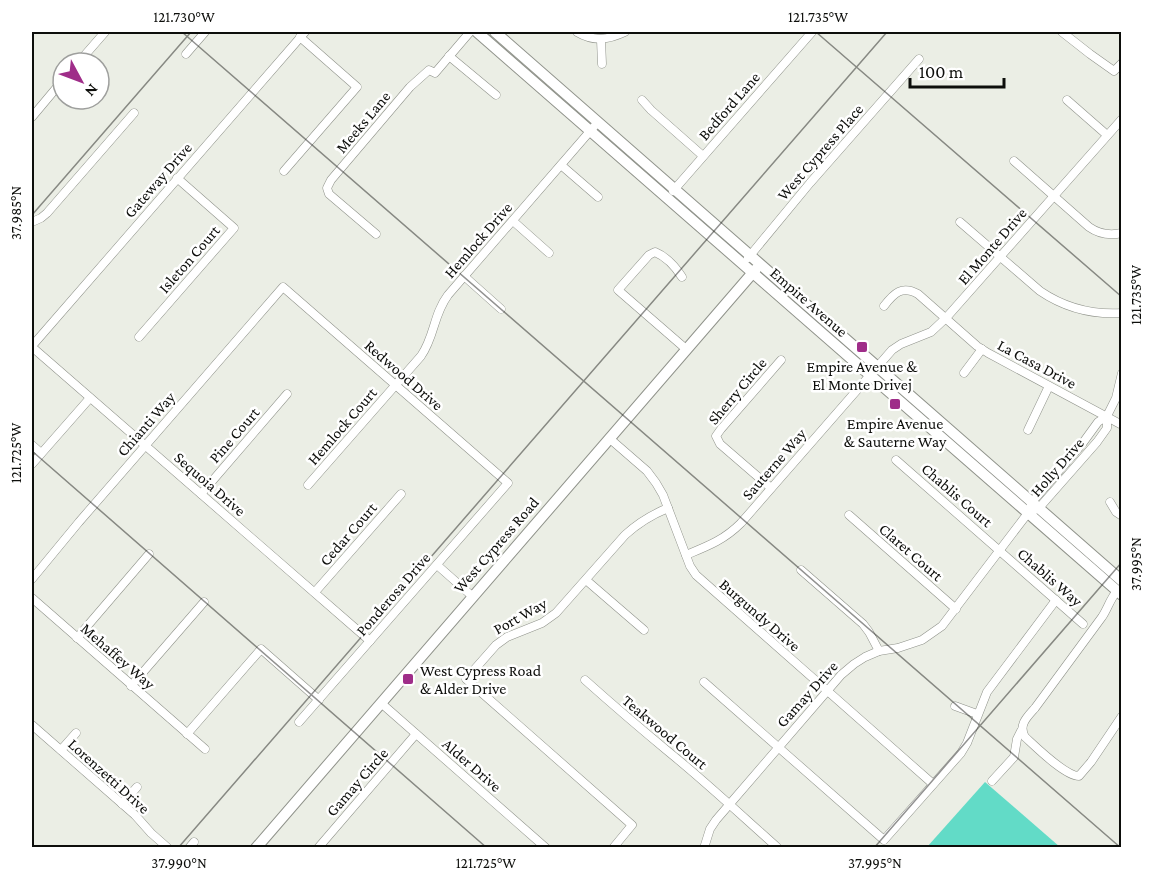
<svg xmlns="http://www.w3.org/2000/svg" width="1153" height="879" viewBox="0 0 1153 879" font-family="'Crimson Pro',serif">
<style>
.water{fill:#62dbc7}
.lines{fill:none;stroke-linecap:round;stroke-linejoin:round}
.street-casing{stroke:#8f928a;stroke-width:9}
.secondary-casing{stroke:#8f928a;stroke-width:12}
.street{stroke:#fff;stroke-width:8}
.secondary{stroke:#fff;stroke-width:10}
.ticks{fill:none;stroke:#0d0e0b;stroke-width:1.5;stroke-opacity:0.45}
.poi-dot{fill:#9f2d89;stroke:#fff;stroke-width:2}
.labels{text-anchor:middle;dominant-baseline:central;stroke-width:5;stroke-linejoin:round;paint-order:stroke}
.street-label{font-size:16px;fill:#0d0e0b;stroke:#fff}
.poi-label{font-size:16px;fill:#0d0e0b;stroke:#fff}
.neatline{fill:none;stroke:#0d0e0b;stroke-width:2}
.ticks-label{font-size:15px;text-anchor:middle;fill:#0d0e0b}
</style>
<rect width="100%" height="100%" fill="#ebeee5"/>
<polygon class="water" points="985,782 1060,847 927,847"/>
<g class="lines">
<defs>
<g id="street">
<path d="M577,32C594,42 608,40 625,32"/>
<polyline points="1062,32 1090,54 1114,71 1122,63"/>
<polyline points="601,40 602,64"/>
<polyline points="186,54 205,32"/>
<polyline points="449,56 496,95"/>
<polyline points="78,63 105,32"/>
<polyline points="642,100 651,110 703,156"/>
<polyline points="1067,100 1107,135"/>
<polyline points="32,117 63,80"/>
<path d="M1014,161L1089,227C1099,234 1109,236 1122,233"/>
<polyline points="561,165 598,197"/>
<polyline points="284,171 357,87 300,37"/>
<polyline points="673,191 812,32"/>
<polyline points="513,221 549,253"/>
<polyline points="32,222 41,218 47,213 134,113"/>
<path d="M960,222L1040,291C1065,308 1091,315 1122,313"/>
<polyline points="376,234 329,194 327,188 331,180 410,87 429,70 435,73 470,32"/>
<polyline points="748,258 810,183 919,59"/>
<polyline points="464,276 501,309"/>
<path d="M682,277C675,266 667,257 655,252L649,255L618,290L686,349"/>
<path d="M884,306C894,293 902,285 918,294L977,346L988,353L1122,425"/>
<polyline points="139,337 234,228 177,178"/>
<polyline points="32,346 305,32"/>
<polyline points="32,347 370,641"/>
<polyline points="964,373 982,349"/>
<polyline points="1028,430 1049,386"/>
<polyline points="609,438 647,471 656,483 663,495 690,566 696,575 933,784"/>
<polyline points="32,445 41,453"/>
<polyline points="896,460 1083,624"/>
<polyline points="32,464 90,398"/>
<path d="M308,485L421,356C435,336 433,315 448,295L598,122"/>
<polyline points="771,488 720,444 716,436 721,429 781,360"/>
<polyline points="201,494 287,394"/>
<polyline points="1110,502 1116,512 1122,516"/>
<polyline points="1035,510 1039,508 1097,442 1107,428 1107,416 1116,398 1122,373"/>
<polyline points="849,515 956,609"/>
<path d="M686,555C708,546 724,540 741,523L892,350L901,344L931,332L946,318L1122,119"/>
<polyline points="437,565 472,596"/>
<polyline points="801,570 863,624 869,632 879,651"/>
<polyline points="32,579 79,522 283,287 508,483 299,722"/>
<polyline points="586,580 644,630"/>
<path d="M1117,591C1110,599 1108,608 1102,617L1035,708C1027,717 1018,725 1025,737C1036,747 1065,776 1079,776L1091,762L1122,716"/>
<polyline points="315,592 401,494"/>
<polyline points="32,598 205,749"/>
<polyline points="77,638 149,554"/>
<path d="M585,680C613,705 641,729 670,753C707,783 742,816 778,848"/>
<polyline points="704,682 884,840 961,753 967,743 987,692 1056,600"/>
<polyline points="131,686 204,602"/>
<polyline points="381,703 546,848"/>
<polyline points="955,706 977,714"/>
<polyline points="32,725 135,815 151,833 168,848"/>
<polyline points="187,734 261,649 319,700"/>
<polyline points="61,750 76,733"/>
<polyline points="992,781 1014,757 1017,739 1021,731"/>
<polyline points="122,804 137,787"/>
<polyline points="189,848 194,842"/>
<polyline points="318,848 416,734"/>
<path d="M613,848L632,825L466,679L496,645L507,637L542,623L556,613L625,535C638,523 651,515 668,508"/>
<polyline points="704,848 710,829 716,820 841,675 854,664 865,657 879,651 898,648 922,640 942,626 1028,513 1032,502 1082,444 1098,422 1107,416"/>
</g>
<g id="secondary">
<polyline points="477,32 1122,595"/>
<polyline points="495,32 1122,581"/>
<polyline points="256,848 756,269"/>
</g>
</defs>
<use href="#street" class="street-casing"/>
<use href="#secondary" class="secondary-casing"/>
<use href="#street" class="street"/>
<use href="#secondary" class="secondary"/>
</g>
<path class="ticks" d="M182,32L1121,848M816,32L1122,297M32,215L191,32M32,451L487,848M178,848L887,32M874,848L1122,562"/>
<g class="poi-dot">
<rect x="856" y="341" width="12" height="12" rx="3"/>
<rect x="889" y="398" width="12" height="12" rx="3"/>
<rect x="402" y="673" width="12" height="12" rx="3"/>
</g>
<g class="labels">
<g class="street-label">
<text transform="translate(729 106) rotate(-49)">Bedford Lane</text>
<text transform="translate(363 122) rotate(-50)">Meeks Lane</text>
<text transform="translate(820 152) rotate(-49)">West Cypress Place</text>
<text transform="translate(158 180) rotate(-49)">Gateway Drive</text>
<text transform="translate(478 240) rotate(-49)">Hemlock Drive</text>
<text transform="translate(992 246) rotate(-49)">El Monte Drive</text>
<text transform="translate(189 259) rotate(-49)">Isleton Court</text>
<text transform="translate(809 302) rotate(41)">Empire Avenue</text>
<text transform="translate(1037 364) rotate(28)">La Casa Drive</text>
<text transform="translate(404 375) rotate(41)">Redwood Drive</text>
<text transform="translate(737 391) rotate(-50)">Sherry Circle</text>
<text transform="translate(146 424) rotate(-49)">Chianti Way</text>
<text transform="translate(342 426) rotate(-49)">Hemlock Court</text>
<text transform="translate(234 435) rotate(-49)">Pine Court</text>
<text transform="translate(774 464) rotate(-49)">Sauterne Way</text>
<text transform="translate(1057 467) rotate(-49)">Holly Drive</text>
<text transform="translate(210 484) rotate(41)">Sequoia Drive</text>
<text transform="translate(957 495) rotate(41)">Chablis Court</text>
<text transform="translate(348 534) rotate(-49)">Cedar Court</text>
<text transform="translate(496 545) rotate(-49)">West Cypress Road</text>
<text transform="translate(911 552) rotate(41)">Claret Court</text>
<text transform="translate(1050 577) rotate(41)">Chablis Way</text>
<text transform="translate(393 594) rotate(-49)">Ponderosa Drive</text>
<text transform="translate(760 615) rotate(41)">Burgundy Drive</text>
<text transform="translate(520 616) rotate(-29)">Port Way</text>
<text transform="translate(118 656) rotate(41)">Mehaffey Way</text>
<text transform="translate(807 694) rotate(-48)">Gamay Drive</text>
<text transform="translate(665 732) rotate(40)">Teakwood Court</text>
<text transform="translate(472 765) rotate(41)">Alder Drive</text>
<text transform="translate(109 776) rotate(42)">Lorenzetti Drive</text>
<text transform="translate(357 782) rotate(-49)">Gamay Circle</text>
</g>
<g class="poi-label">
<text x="862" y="366">Empire Avenue &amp;<tspan x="862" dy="18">El Monte Drivej</tspan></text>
<text x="895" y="423">Empire Avenue<tspan x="895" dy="18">&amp; Sauterne Way</tspan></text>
<text x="420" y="670" text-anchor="start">West Cypress Road<tspan x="420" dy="18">&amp; Alder Drive</tspan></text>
</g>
</g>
<rect width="1153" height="879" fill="none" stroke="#ffffff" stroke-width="66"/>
<g transform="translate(81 81) rotate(131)"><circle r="28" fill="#ffffff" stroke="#9e9f9d" stroke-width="1.5"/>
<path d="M0-4.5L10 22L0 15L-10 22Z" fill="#9f2d89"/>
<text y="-9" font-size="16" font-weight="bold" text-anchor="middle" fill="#0d0e0b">N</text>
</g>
<path d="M910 78v9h94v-9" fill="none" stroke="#0d0e0b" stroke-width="3"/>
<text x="919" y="78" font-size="18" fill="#0d0e0b" stroke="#ffffff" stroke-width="4.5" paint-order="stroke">100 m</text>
<rect x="33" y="33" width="1087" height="813" class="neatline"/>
<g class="ticks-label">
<text x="184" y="22">121.730°W</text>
<text x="818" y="22">121.735°W</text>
<text transform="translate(16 213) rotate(-90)" y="5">37.985°N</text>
<text transform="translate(1136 295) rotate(-90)" y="5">121.735°W</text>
<text transform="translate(16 453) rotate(-90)" y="5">121.725°W</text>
<text transform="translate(1136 564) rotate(-90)" y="5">37.995°N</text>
<text x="179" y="868">37.990°N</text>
<text x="486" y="868">121.725°W</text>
<text x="875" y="868">37.995°N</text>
</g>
</svg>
